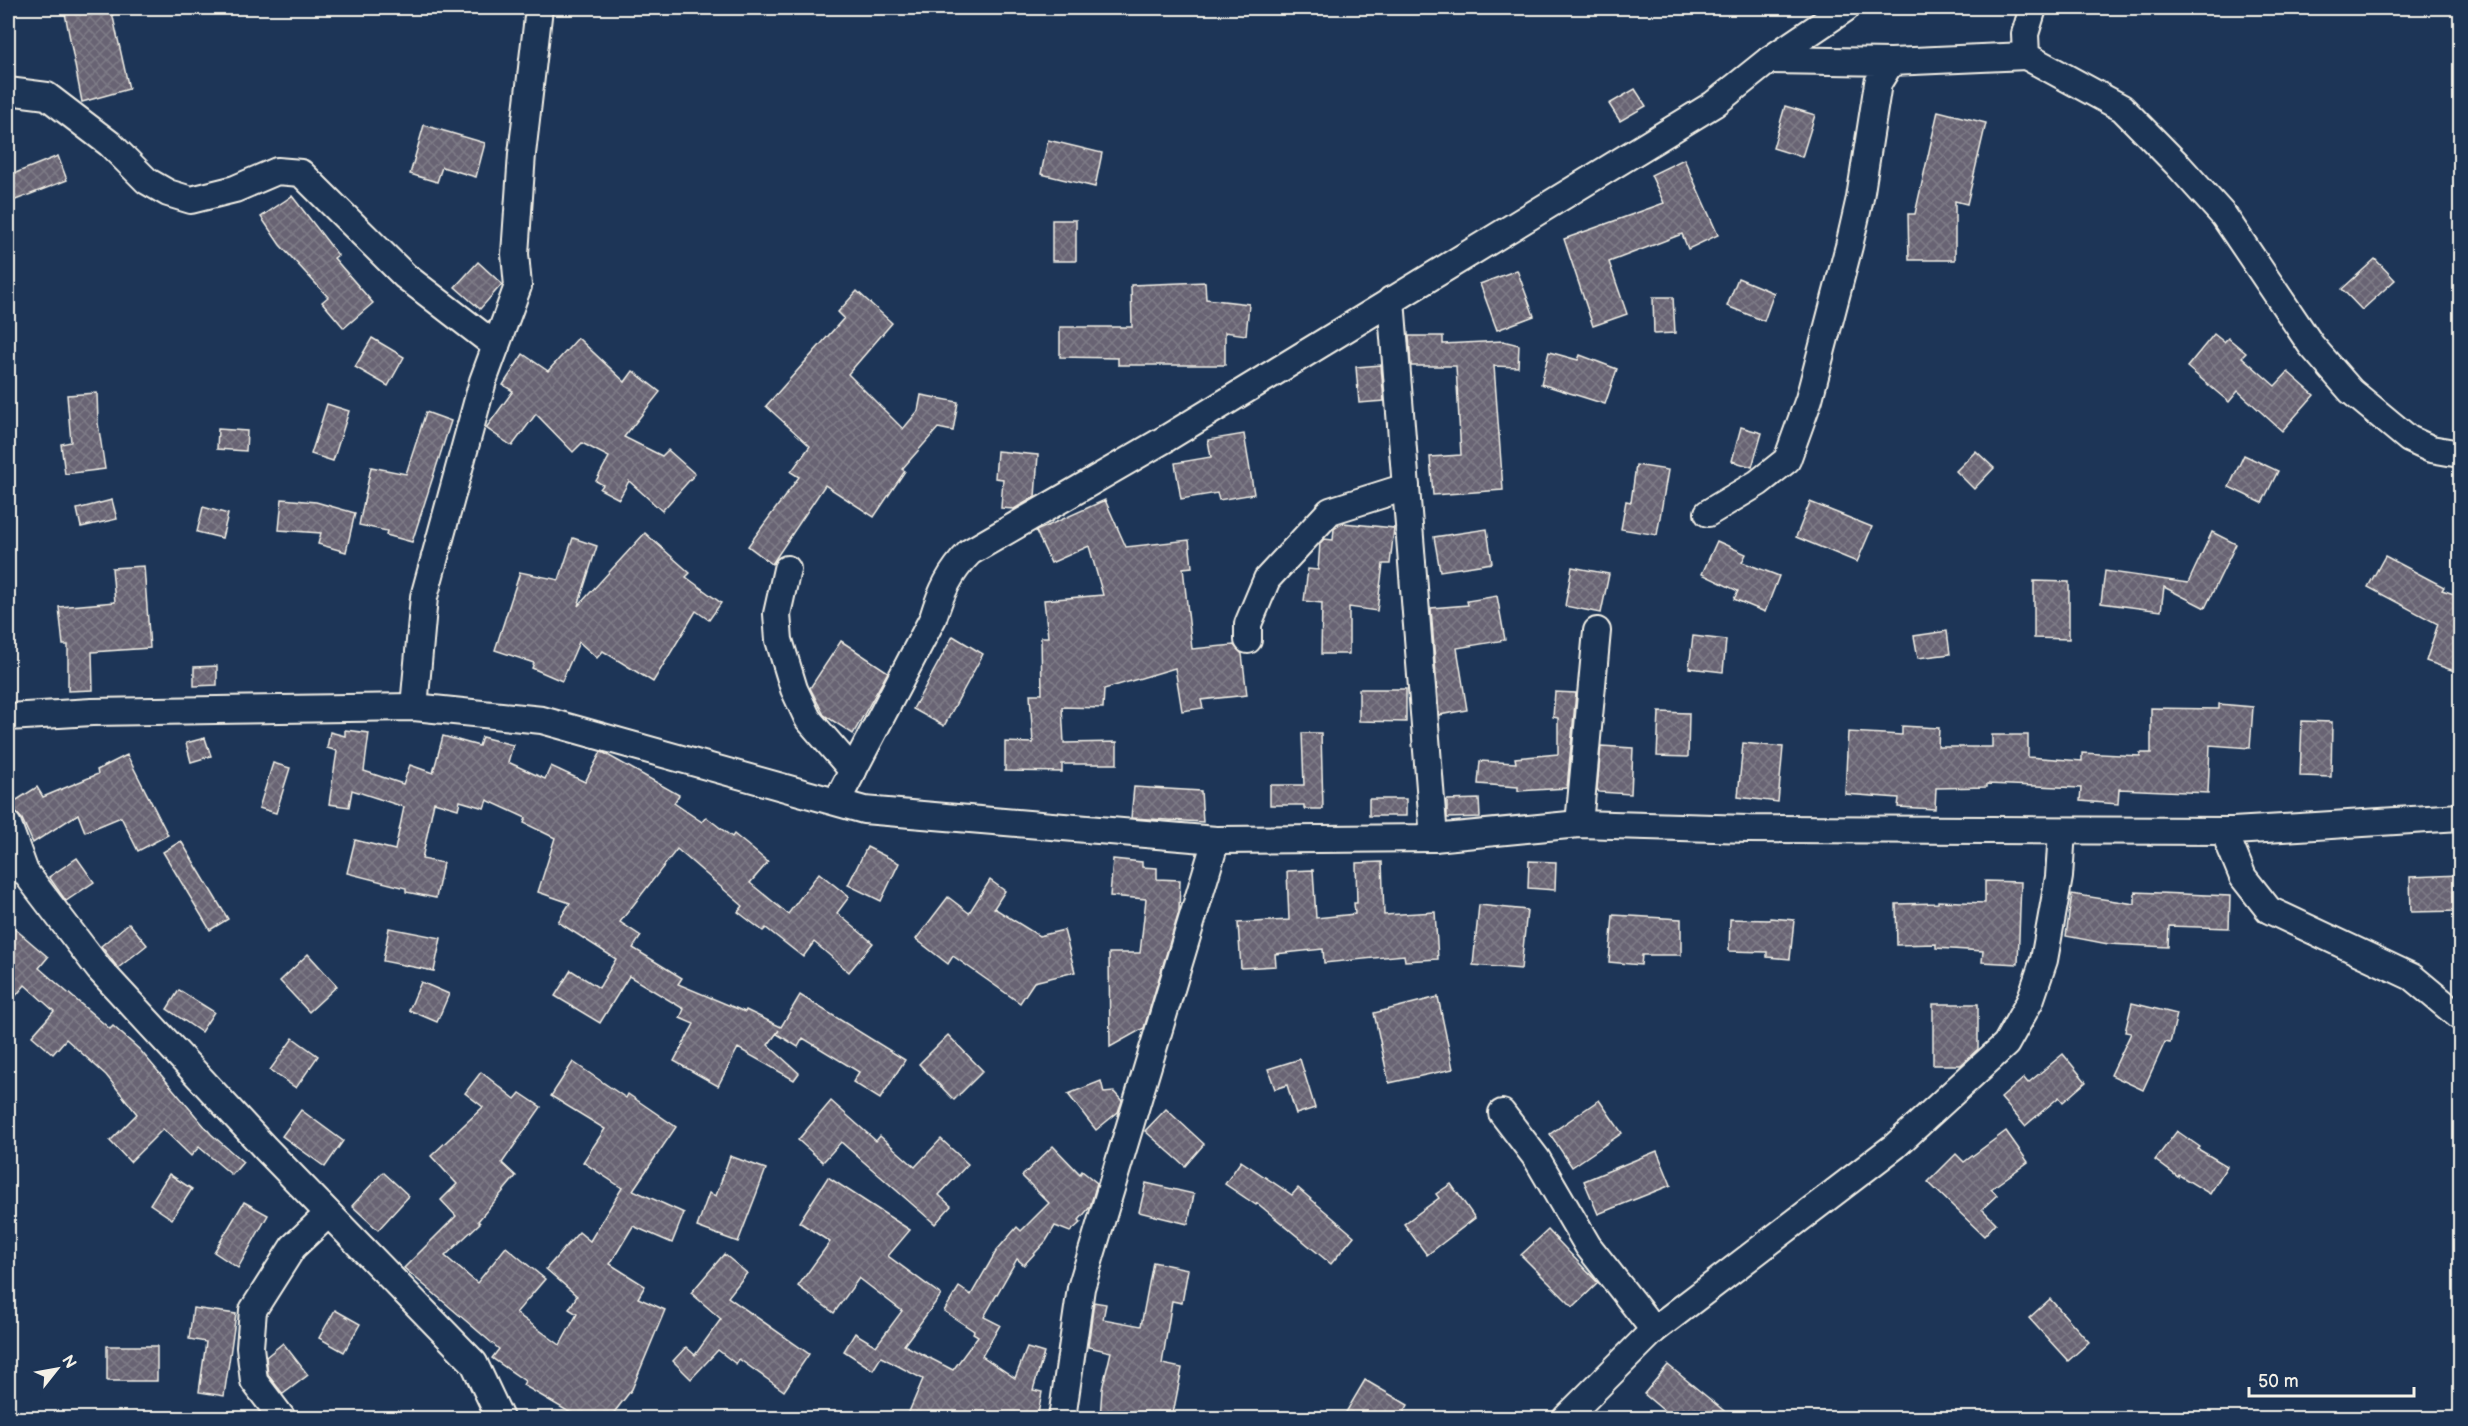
<svg xmlns="http://www.w3.org/2000/svg" width="2468" height="1426" viewBox="0 0 2468 1426" font-family="'Balsamiq Sans',sans-serif">
<style>
.building{fill:url(#building-cross-hatch);stroke:#f4f1e8;stroke-width:1.5}
.lines{fill:none;stroke-linecap:round;stroke-linejoin:round}
.street-casing{stroke:#f4f1e8;stroke-width:30}
.street{stroke:#1d3557;stroke-width:26}
</style>
<defs>
<pattern id="building-cross-hatch" width="8" height="8" patternUnits="userSpaceOnUse" patternTransform="scale(1.5)"><rect width="8" height="8" fill="#686473"/><path d="M0 0l8 8M0 8l8-8" fill="none" stroke="#7e7b87"/></pattern>
</defs>
<rect width="100%" height="100%" fill="#1d3557"/>
<filter id="ink" filterUnits="userSpaceOnUse"><feTurbulence type="fractalNoise" baseFrequency=".0167" numOctaves="2"/><feDisplacementMap in="SourceGraphic" scale="12" xChannelSelector="R" yChannelSelector="G"/><feConvolveMatrix kernelMatrix="1 2 1 2 8 2 1 2 1" color-interpolation-filters="sRGB"/></filter>
<g filter="url(#ink)">
<g class="building">
<polygon points="64,8 111,8 129,89 82,102"/>
<polygon points="1635,89 1646,106 1620,121 1609,104"/>
<polygon points="1785,106 1815,115 1802,157 1773,148"/>
<polygon points="1938,111 1986,123 1967,204 1955,201 1955,260 1909,260 1908,214 1915,214"/>
<polygon points="424,125 485,143 476,177 442,167 437,182 410,174"/>
<polygon points="1048,140 1102,153 1095,187 1041,174"/>
<polygon points="58,156 67,180 8,203 8,176"/>
<polygon points="1684,159 1718,235 1688,249 1682,234 1609,262 1627,314 1593,326 1564,239 1664,203 1651,175"/>
<polygon points="292,196 338,255 334,258 373,303 344,328 322,302 328,297 280,245 261,217"/>
<rect x="1052" y="220" width="24" height="41"/>
<polygon points="2375,259 2395,280 2362,310 2342,289"/>
<polygon points="478,262 502,284 480,309 455,287"/>
<polygon points="1517,270 1534,316 1497,330 1480,284"/>
<polygon points="1738,278 1774,293 1764,321 1727,306"/>
<polygon points="1205,282 1206,299 1249,304 1246,335 1225,332 1225,365 1118,365 1118,358 1060,357 1060,327 1132,327 1131,285"/>
<polygon points="857,291 892,323 848,374 903,429 918,411 921,395 958,402 953,431 938,428 902,469 905,471 874,517 825,485 772,564 748,546 799,477 791,472 810,446 766,406 844,318 838,312"/>
<polygon points="1653,297 1673,297 1675,333 1654,334"/>
<polygon points="2214,334 2224,342 2228,338 2246,353 2242,357 2275,386 2288,372 2314,395 2282,431 2238,391 2229,402 2187,367"/>
<polygon points="1409,336 1443,336 1443,344 1503,341 1519,345 1518,367 1494,366 1503,490 1433,495 1430,457 1461,455 1456,366 1411,366"/>
<polygon points="372,338 404,357 388,386 355,367"/>
<polygon points="578,338 625,382 633,371 660,392 624,437 662,456 668,450 695,474 662,511 629,481 619,499 600,489 603,485 596,481 609,457 582,443 573,452 536,414 512,446 486,428 513,391 503,385 523,354 548,371"/>
<polygon points="1549,352 1578,360 1580,355 1617,369 1605,404 1541,384"/>
<polygon points="1381,365 1384,401 1359,403 1356,367"/>
<polygon points="97,393 98,423 105,469 65,474 61,444 71,442 67,395"/>
<polygon points="327,404 349,411 333,461 311,454"/>
<polygon points="426,412 451,421 412,542 386,535 387,531 359,525 371,467 406,474"/>
<polygon points="1741,427 1762,433 1752,467 1732,461"/>
<polygon points="218,429 247,431 246,451 217,449"/>
<polygon points="1244,434 1254,494 1219,500 1217,493 1181,499 1175,463 1211,457 1208,440"/>
<polygon points="997,451 1038,455 1035,497 1014,509 1001,508 1003,479 995,478"/>
<polygon points="1976,451 1994,468 1974,489 1956,471"/>
<polygon points="2244,455 2278,471 2262,503 2229,487"/>
<polygon points="1636,465 1668,470 1657,535 1621,529 1626,501 1631,502"/>
<polygon points="282,499 316,502 355,513 346,552 318,544 321,533 279,530"/>
<polygon points="112,500 117,519 81,527 77,509"/>
<polygon points="1105,500 1126,547 1189,540 1192,567 1183,568 1192,649 1234,645 1242,654 1247,695 1201,700 1203,708 1182,711 1175,668 1104,689 1103,708 1062,707 1064,743 1117,742 1117,764 1062,764 1062,772 1005,771 1005,742 1033,743 1030,694 1042,694 1041,637 1048,637 1044,600 1103,595 1089,546 1051,563 1036,531"/>
<polygon points="1810,502 1872,527 1857,562 1796,537"/>
<polygon points="203,507 228,514 222,538 197,532"/>
<polygon points="1343,523 1394,528 1390,564 1383,564 1377,611 1349,607 1349,654 1321,654 1322,603 1304,601 1308,569 1318,570 1320,543 1324,539 1333,540 1334,529"/>
<polygon points="1487,529 1492,563 1440,571 1434,537"/>
<polygon points="2212,532 2236,544 2205,608 2164,587 2161,611 2101,603 2105,571 2188,583"/>
<polygon points="645,533 690,573 686,577 721,603 709,620 696,611 653,682 603,651 597,658 579,642 562,681 532,668 534,663 495,650 520,572 559,580 573,538 597,546 578,606"/>
<polygon points="1717,541 1746,554 1742,562 1779,576 1765,612 1734,599 1738,591 1702,574"/>
<polygon points="2385,556 2444,587 2442,590 2460,596 2460,673 2426,661 2438,624 2368,587"/>
<polygon points="144,566 150,648 92,652 93,690 68,691 68,645 63,645 59,607 115,602 112,568"/>
<polygon points="1572,567 1609,574 1601,613 1565,606"/>
<polygon points="2034,581 2069,582 2069,639 2034,638"/>
<polygon points="1497,596 1505,640 1457,648 1467,710 1439,715 1431,608 1468,605 1467,601"/>
<polygon points="1947,631 1950,654 1918,658 1914,636"/>
<polygon points="953,636 983,654 944,726 913,709"/>
<polygon points="1693,636 1726,640 1723,672 1689,668"/>
<polygon points="841,641 888,672 853,734 824,715 810,688"/>
<polygon points="217,666 217,685 194,686 194,667"/>
<polygon points="1359,689 1406,689 1406,722 1359,721"/>
<polygon points="1555,692 1576,693 1567,788 1518,791 1518,787 1478,784 1480,761 1516,763 1515,758 1558,754 1558,718 1553,717"/>
<polygon points="2219,704 2253,707 2250,748 2210,745 2208,793 2119,789 2118,804 2080,801 2081,788 1987,784 1987,787 1936,788 1935,809 1898,807 1899,798 1845,794 1848,732 1902,735 1902,726 1939,728 1938,747 1992,747 1992,735 2028,735 2028,757 2082,761 2082,753 2140,756 2140,753 2151,753 2151,708 2219,709"/>
<polygon points="1659,712 1689,713 1688,757 1657,756"/>
<polygon points="2302,721 2332,722 2331,777 2300,776"/>
<polygon points="345,730 369,733 364,771 403,784 410,765 433,773 443,736 479,746 482,737 513,745 508,762 545,779 551,766 585,782 601,752 604,753 679,795 674,803 702,822 706,817 732,837 734,834 768,862 750,883 788,914 819,873 849,897 837,913 873,943 849,972 814,942 803,957 766,928 763,931 738,912 743,906 677,849 620,922 641,936 633,948 682,978 678,984 745,1012 746,1010 781,1027 800,995 905,1060 880,1099 853,1082 859,1072 803,1038 798,1047 777,1034 779,1030 768,1045 799,1073 794,1080 738,1048 718,1086 674,1061 694,1024 680,1018 684,1009 629,976 600,1023 555,996 571,970 599,988 616,959 558,922 570,903 538,892 555,838 524,823 526,818 487,800 484,808 460,801 458,809 434,802 422,859 443,863 436,898 406,892 406,888 347,873 355,840 395,850 404,807 352,790 349,807 329,804 337,751 327,748 330,732 345,736"/>
<polygon points="1302,733 1321,733 1323,809 1304,809 1304,805 1270,805 1270,785 1304,785"/>
<polygon points="205,738 211,756 191,762 186,743"/>
<polygon points="1743,743 1783,747 1778,802 1738,797"/>
<polygon points="1601,746 1633,748 1631,794 1599,792 1597,789"/>
<polygon points="127,755 168,835 138,851 121,817 85,832 78,814 33,843 22,819 9,805 37,787 43,797 98,774 97,770"/>
<polygon points="273,763 290,768 276,813 259,808"/>
<polygon points="1134,787 1201,791 1203,822 1131,818"/>
<rect x="1369" y="799" width="37" height="17"/>
<polygon points="1479,799 1480,817 1447,818 1447,800"/>
<polygon points="181,841 228,919 210,930 163,852"/>
<polygon points="867,847 899,863 881,901 848,885"/>
<polygon points="77,858 94,882 66,901 49,877"/>
<polygon points="1113,859 1142,862 1142,867 1157,868 1157,879 1180,880 1179,912 1144,1028 1110,1047 1109,953 1140,953 1146,899 1110,896"/>
<polygon points="1529,861 1556,862 1555,890 1528,888"/>
<polygon points="1382,862 1384,915 1435,912 1438,959 1405,961 1404,955 1324,963 1323,949 1275,954 1276,966 1241,968 1238,923 1289,920 1287,871 1313,870 1316,918 1355,914 1354,903 1357,903 1356,863"/>
<polygon points="2460,875 2460,911 2411,912 2410,877"/>
<polygon points="990,880 1005,891 994,908 1039,936 1064,930 1075,972 1034,982 1020,1003 953,956 948,964 916,939 948,897 969,913"/>
<polygon points="1985,881 2021,882 2018,964 1982,962 1983,951 1936,948 1936,944 1897,945 1896,904 1938,903 1938,901 1985,903"/>
<polygon points="2135,892 2230,896 2229,928 2169,926 2168,947 2108,944 2066,936 2072,894 2135,904"/>
<polygon points="1479,905 1527,910 1521,969 1473,965"/>
<polygon points="1613,915 1681,919 1681,955 1642,955 1641,965 1609,962"/>
<polygon points="1770,918 1794,920 1790,959 1767,957 1767,952 1729,951 1730,919 1770,920"/>
<polygon points="8,923 48,957 39,968 110,1029 113,1026 140,1050 211,1134 243,1162 232,1175 199,1147 191,1156 163,1129 130,1162 110,1141 137,1114 106,1075 66,1039 53,1054 32,1036 54,1011 25,985 8,1005"/>
<polygon points="129,923 147,945 118,968 101,946"/>
<polygon points="389,928 441,938 434,971 383,961"/>
<polygon points="308,954 337,986 309,1012 280,981"/>
<polygon points="421,982 449,994 437,1022 409,1010"/>
<polygon points="179,990 214,1012 201,1032 167,1009"/>
<polygon points="1438,997 1453,1069 1389,1083 1374,1013"/>
<polygon points="2132,1003 2177,1014 2170,1043 2165,1042 2143,1090 2111,1075 2131,1033 2125,1032"/>
<polygon points="1933,1004 1978,1004 1978,1049 1961,1065 1933,1065"/>
<polygon points="948,1035 983,1071 954,1100 919,1064"/>
<polygon points="293,1038 318,1056 296,1088 270,1070"/>
<polygon points="2063,1054 2086,1082 2063,1102 2059,1097 2025,1126 2001,1098 2024,1078 2028,1083"/>
<polygon points="1300,1059 1315,1108 1296,1114 1287,1085 1275,1089 1268,1069"/>
<polygon points="573,1062 626,1098 628,1094 676,1127 633,1190 684,1213 672,1243 633,1226 610,1264 645,1286 638,1298 665,1310 632,1389 609,1419 581,1419 523,1385 525,1381 492,1358 499,1349 404,1268 456,1216 441,1200 457,1184 431,1156 483,1107 465,1093 481,1072 515,1099 520,1093 541,1107 502,1163 516,1176 478,1221 480,1223 445,1256 477,1283 506,1247 545,1279 516,1313 560,1345 577,1314 569,1309 577,1296 546,1269 579,1232 590,1241 622,1188 583,1162 605,1129 551,1096"/>
<polygon points="1101,1081 1104,1093 1114,1092 1122,1101 1118,1112 1096,1130 1068,1094"/>
<polygon points="1599,1100 1622,1133 1572,1167 1550,1134"/>
<polygon points="831,1101 876,1141 880,1136 915,1167 941,1139 968,1164 939,1195 951,1206 935,1224 841,1142 823,1162 798,1140"/>
<polygon points="1166,1109 1204,1144 1185,1166 1145,1131"/>
<polygon points="301,1110 343,1141 325,1167 282,1136"/>
<polygon points="2006,1131 2028,1162 1991,1189 1997,1195 1982,1209 1996,1223 1984,1236 1928,1182 1956,1154 1964,1162"/>
<polygon points="2177,1131 2200,1147 2198,1149 2227,1166 2210,1194 2179,1175 2178,1177 2155,1160"/>
<polygon points="1053,1146 1080,1174 1082,1171 1097,1183 1090,1207 1079,1220 1081,1222 1070,1232 1055,1226 1046,1241 1024,1265 1017,1259 984,1317 1000,1325 982,1356 1015,1378 1027,1348 1044,1353 1033,1390 1042,1392 1037,1419 906,1419 923,1379 881,1357 873,1370 844,1351 855,1333 876,1346 902,1311 859,1278 834,1313 798,1286 830,1242 799,1222 828,1177 910,1230 888,1256 941,1295 904,1345 953,1370 978,1336 973,1333 974,1331 944,1311 959,1287 971,1295 997,1250 1017,1227 1021,1231 1049,1203 1022,1176"/>
<polygon points="1657,1151 1671,1185 1598,1214 1584,1181"/>
<polygon points="730,1156 766,1169 738,1242 697,1227 709,1193 716,1196"/>
<polygon points="1241,1161 1292,1195 1298,1188 1354,1236 1331,1264 1257,1203 1256,1205 1225,1184"/>
<polygon points="383,1172 409,1196 378,1230 352,1206"/>
<polygon points="169,1174 192,1189 172,1219 150,1204"/>
<polygon points="1146,1183 1194,1194 1188,1224 1139,1212"/>
<polygon points="1451,1184 1475,1218 1427,1255 1404,1224 1439,1198 1436,1194"/>
<polygon points="244,1202 268,1215 238,1268 214,1252"/>
<polygon points="1548,1230 1598,1283 1573,1307 1521,1255"/>
<polygon points="724,1254 747,1273 728,1297 809,1354 784,1391 739,1359 736,1364 718,1350 691,1379 673,1361 686,1347 695,1355 721,1319 691,1293"/>
<polygon points="1153,1262 1188,1269 1182,1303 1172,1301 1162,1364 1182,1368 1172,1419 1100,1419 1102,1389 1111,1352 1088,1347 1094,1302 1106,1304 1103,1319 1141,1326"/>
<polygon points="2050,1299 2089,1342 2068,1361 2029,1318"/>
<polygon points="193,1308 236,1314 224,1396 199,1392 206,1342 189,1339"/>
<polygon points="335,1310 360,1324 344,1352 319,1338"/>
<polygon points="283,1343 308,1375 283,1394 268,1375 266,1357"/>
<rect x="107" y="1346" width="50" height="35"/>
<polygon points="1668,1365 1734,1419 1674,1419 1644,1394"/>
<polygon points="1365,1380 1408,1405 1400,1419 1342,1419"/>
</g>
<g class="lines">
<defs>
<g id="street">
<polyline points="2033,8 2025,34 2026,56 2122,108 2177,164 2224,216 2311,345 2351,391 2409,439 2431,449 2460,454"/>
<polyline points="1891,62 2026,56"/>
<polyline points="8,91 47,96 110,144 147,181 168,193 191,200 235,189 277,171 301,173 405,276 496,346"/>
<polyline points="1391,300 1434,838"/>
<polyline points="1708,513 1758,483 1787,460 1809,399 1849,246 1860,198 1878,83 1891,62 1769,60"/>
<polyline points="787,569 777,614 779,640 794,689 808,719 853,771"/>
<polyline points="1248,640 1248,624 1267,579 1330,511 1406,487"/>
<polyline points="414,707 424,597 483,381 518,286 515,254 522,154 539,8"/>
<polyline points="8,717 92,712 414,707 542,720 864,810 1216,840 1434,838 1579,824 1748,829 2233,831 2460,817"/>
<path d="M837,801L933,618C941,592 950,572 970,552L1167,438L1714,104L1769,60L1846,8"/>
<polyline points="1579,824 1597,631"/>
<polyline points="8,825 25,872 99,969 265,1148 474,1363 500,1418"/>
<polyline points="2224,831 2243,877 2269,910 2412,977 2460,1017"/>
<polyline points="1502,1113 1537,1159 1588,1246 1654,1330"/>
<polyline points="282,1418 254,1381 250,1347 253,1310 293,1247 328,1214"/>
<polyline points="1062,1418 1081,1288 1216,840"/>
<polyline points="1566,1418 1654,1330 1895,1146 2006,1044 2030,1001 2044,960 2059,877 2062,831"/>
</g>
</defs>
<use href="#street" class="street-casing"/>
<use href="#street" class="street"/>
</g>
</g>
<rect width="2468" height="1426" fill="none" stroke="#1d3557" stroke-width="30"/>
<rect x="15" y="15" width="2438" height="1396" fill="none" stroke="#f4f1e8" stroke-width="2" filter="url(#ink)"/>
<g transform="translate(57 1369) rotate(59)" stroke="#1d3557" stroke-width="4.5" paint-order="stroke">
<path d="M0-4.5L10 22L0 15L-10 22Z" fill="#f4f1e8"/>
<text y="-9" font-size="16" font-weight="bold" text-anchor="middle" fill="#f4f1e8">N</text>
</g>
<path d="M2249 1387v9h165v-9" fill="none" stroke="#f4f1e8" stroke-width="3"/>
<text x="2258" y="1387" font-size="18" fill="#f4f1e8" stroke="#1d3557" stroke-width="4.5" paint-order="stroke">50 m</text>
</svg>
